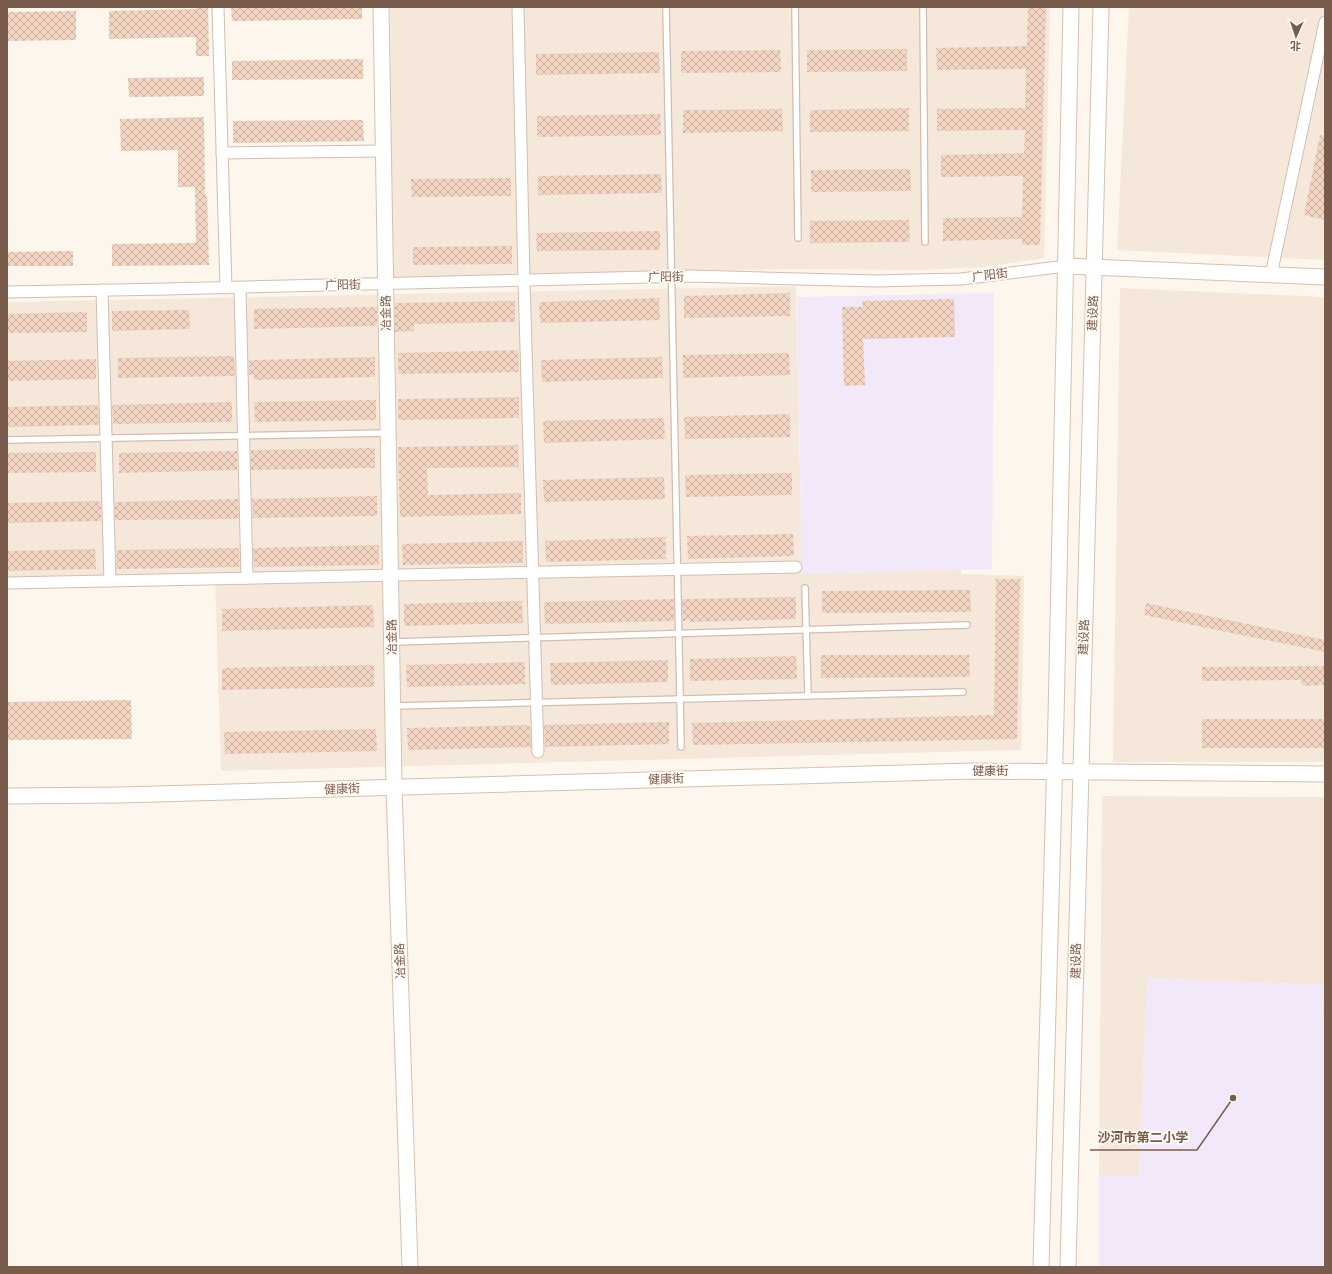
<svg xmlns="http://www.w3.org/2000/svg" width="1332" height="1274" viewBox="0 0 1332 1274" font-family="'Alegreya Sans','Noto Sans SC',sans-serif">
<style>
.residential{fill:#f5e8da}
.education{fill:#f3e8fa}
.building{fill:url(#building-cross-hatch)}
.lines{fill:none;stroke-linecap:round;stroke-linejoin:round}
.lane-casing{stroke:#d1beb0;stroke-width:8}
.street-casing{stroke:#d1beb0;stroke-width:13}
.secondary-casing{stroke:#d6c0b0;stroke-width:17}
.lane{stroke:#fff;stroke-width:5.5}
.street{stroke:#fff;stroke-width:11}
.secondary{stroke:#fff;stroke-width:15}
.labels{text-anchor:middle;dominant-baseline:central;stroke-width:3.5;stroke-linejoin:round;paint-order:stroke}
.street-label{font-size:12px;fill:#7a5c4d;stroke:#fffaf3}
.leader{fill:none;stroke:#7a5c4d;stroke-width:1.5}
.callout-dot{fill:#7a5c4d;stroke:#fffaf3;stroke-width:1.5}
.callout-label{font-size:13px;text-anchor:middle;font-weight:bold;fill:#7a5c4d;stroke:#fffaf3;stroke-width:3.5;stroke-linejoin:round;paint-order:stroke}
</style>
<defs>
<pattern id="building-cross-hatch" width="8" height="8" patternUnits="userSpaceOnUse"><rect width="8" height="8" fill="#f3d5c3"/><path d="M0 0l8 8M0 8l8-8" fill="none" stroke="#cab0a1"/></pattern>
</defs>
<rect width="100%" height="100%" fill="#fdf6ec"/>
<g class="residential">
<polygon points="390,7 1050,7 1044,258 984,267 923,270 791,269 392,277"/>
<polygon points="1129,7 1325,7 1325,260 1117,250"/>
<polygon points="796,286 802,574 961,570 961,574 1024,576 1021,750 221,771 215,575 7,579 7,302"/>
<polygon points="1120,288 1325,297 1325,762 1113,762"/>
<polygon points="1102,796 1325,797 1325,1021 1321,1020 1325,985 1147,978 1139,1177 1099,1175"/>
</g>
<g class="education">
<polygon points="994,293 992,569 802,574 797,297"/>
<polygon points="1147,978 1325,985 1321,1020 1325,1021 1325,1267 1099,1267 1099,1175 1139,1176"/>
</g>
<g class="building">
<polygon points="196,7 208,7 209,56 196,56 196,37 109,39 109,11 196,9"/>
<polygon points="231,7 362,7 362,19 232,21"/>
<polygon points="1028,7 1046,7 1040,245 1022,245 1022,239 943,241 943,218 1022,217 1023,176 941,177 941,155 1024,153 1025,130 937,131 937,109 1025,108 1026,69 937,70 936,48 1027,46"/>
<polygon points="76,11 76,40 7,41 7,12"/>
<polygon points="907,49 907,71 807,72 807,50"/>
<polygon points="780,50 781,72 681,73 681,51"/>
<polygon points="659,52 660,73 536,75 536,54"/>
<polygon points="363,59 363,79 232,80 232,61"/>
<polygon points="204,77 204,96 129,97 128,78"/>
<polygon points="909,108 909,131 810,132 810,110"/>
<polygon points="782,109 783,131 683,133 683,110"/>
<polygon points="660,114 661,135 537,137 537,116"/>
<polygon points="204,117 205,195 207,195 209,265 112,266 112,244 196,243 195,187 178,187 178,150 121,151 120,119"/>
<polygon points="363,120 364,141 233,143 233,121"/>
<polygon points="1320,135 1325,136 1325,220 1304,215"/>
<polygon points="910,169 911,191 811,192 811,170"/>
<polygon points="661,174 662,193 538,195 538,176"/>
<polygon points="511,178 511,196 412,197 411,179"/>
<polygon points="909,220 910,242 810,243 810,221"/>
<polygon points="660,231 660,250 537,251 536,233"/>
<polygon points="512,246 512,264 413,265 413,247"/>
<polygon points="73,251 73,266 7,266 7,252"/>
<polygon points="790,293 790,316 684,318 684,296"/>
<polygon points="659,298 660,320 540,323 539,302"/>
<polygon points="954,299 955,337 863,339 865,385 844,386 842,307 863,307 862,301"/>
<polygon points="515,301 515,322 414,324 414,331 395,332 395,303"/>
<polygon points="377,307 377,326 254,329 254,309"/>
<polygon points="189,310 190,329 112,331 112,311"/>
<polygon points="87,312 87,332 7,333 7,314"/>
<polygon points="518,350 519,372 398,374 398,353"/>
<polygon points="789,353 790,375 683,378 683,355"/>
<polygon points="234,356 235,376 118,378 118,358"/>
<polygon points="375,357 375,377 254,380 254,375 249,375 249,360"/>
<polygon points="662,357 663,378 542,382 541,360"/>
<polygon points="96,359 96,379 7,381 7,361"/>
<polygon points="519,397 519,418 398,420 398,399"/>
<polygon points="376,400 376,420 255,422 254,402"/>
<polygon points="232,402 232,422 113,424 112,405"/>
<polygon points="98,405 99,424 96,425 7,427 7,407"/>
<polygon points="790,414 790,437 685,439 684,417"/>
<polygon points="664,418 665,439 544,443 543,421"/>
<polygon points="518,445 519,467 427,468 428,495 521,493 521,514 400,517 398,447"/>
<polygon points="375,448 375,468 251,470 251,450"/>
<polygon points="237,451 237,470 119,473 119,453"/>
<polygon points="96,452 96,472 7,473 7,453"/>
<polygon points="792,473 792,495 686,497 685,475"/>
<polygon points="664,477 665,499 544,502 543,480"/>
<polygon points="377,496 377,516 253,518 252,499"/>
<polygon points="238,499 239,518 237,519 115,520 115,502"/>
<polygon points="97,501 101,502 101,521 7,523 7,503"/>
<polygon points="793,534 794,556 688,559 687,536"/>
<polygon points="666,537 666,559 546,562 545,541"/>
<polygon points="523,541 523,563 403,565 402,544"/>
<polygon points="379,545 379,565 254,567 253,548"/>
<polygon points="238,548 239,548 240,567 117,569 116,550"/>
<polygon points="95,549 96,569 7,571 7,551"/>
<polygon points="996,579 1020,579 1017,739 693,745 692,723 994,715"/>
<polygon points="970,590 971,612 822,613 822,591"/>
<polygon points="796,597 796,619 690,622 690,620 683,621 682,599"/>
<polygon points="672,599 674,600 674,621 545,624 544,602"/>
<polygon points="522,601 523,623 404,626 404,604"/>
<polygon points="1146,603 1325,640 1325,652 1144,615"/>
<polygon points="373,605 374,627 222,631 222,609"/>
<polygon points="821,655 969,655 970,677 821,678"/>
<polygon points="796,656 797,679 690,681 690,659"/>
<polygon points="668,660 668,682 551,685 550,663"/>
<polygon points="525,662 525,684 407,687 406,665"/>
<polygon points="374,665 374,687 222,690 222,668"/>
<polygon points="1325,666 1325,685 1302,686 1301,680 1202,681 1202,667"/>
<polygon points="131,700 132,739 7,740 7,702"/>
<rect x="1202" y="719" width="123" height="29"/>
<polygon points="669,722 669,744 545,747 544,725"/>
<polygon points="526,725 530,726 531,747 408,750 407,728"/>
<polygon points="376,729 377,751 225,754 224,732"/>
</g>
<g class="lines">
<defs>
<g id="lane">
<polyline points="666,7 681,747"/>
<polyline points="795,7 798,238"/>
<polyline points="923,7 925,242"/>
<polyline points="7,440 388,433"/>
<polyline points="805,588 808,696"/>
<polyline points="393,642 967,625"/>
<polyline points="393,706 963,692"/>
</g>
<g id="street">
<polyline points="218,7 226,288"/>
<polyline points="518,7 524,281 538,752"/>
<polyline points="222,153 383,151"/>
<polyline points="1271,275 1325,22"/>
<polyline points="240,288 247,578"/>
<polyline points="102,290 110,581"/>
<polyline points="7,292 167,289 692,276 877,281 914,280 961,279 1066,266"/>
<polyline points="7,583 796,567"/>
</g>
<g id="secondary">
<polyline points="381,7 394,787 410,1267"/>
<polyline points="1066,266 1325,277"/>
<polyline points="7,796 121,795 972,771 1325,774"/>
<polyline points="1041,1267 1056,718 1071,7"/>
<polyline points="1068,1267 1101,7"/>
</g>
</defs>
<use href="#lane" class="lane-casing"/>
<use href="#street" class="street-casing"/>
<use href="#secondary" class="secondary-casing"/>
<use href="#lane" class="lane"/>
<use href="#street" class="street"/>
<use href="#secondary" class="secondary"/>
</g>
<g class="labels">
<g class="street-label">
<text transform="translate(990 275) rotate(-7)">广阳街</text>
<text transform="translate(666 277) rotate(-1)">广阳街</text>
<text transform="translate(343 285) rotate(-1)">广阳街</text>
<text transform="translate(386 313) rotate(-91)">冶金路</text>
<text transform="translate(1093 313) rotate(-88)">建设路</text>
<text transform="translate(392 637) rotate(-91)">冶金路</text>
<text transform="translate(1084 637) rotate(-88)">建设路</text>
<text x="990" y="771">健康街</text>
<text transform="translate(666 779) rotate(-2)">健康街</text>
<text transform="translate(342 789) rotate(-2)">健康街</text>
<text transform="translate(400 961) rotate(-92)">冶金路</text>
<text transform="translate(1076 961) rotate(-89)">建设路</text>
</g>
</g>
<path class="leader" d="M1233 1098L1197 1150H1090"/>
<circle class="callout-dot" cx="1233" cy="1098" r="4"/>
<g class="callout-label">
<text x="1143" y="1142">沙河市第二小学</text>
</g>
<rect width="1332" height="1274" fill="none" stroke="#7a5c4d" stroke-width="16"/>
<g transform="translate(1296 36) rotate(183)" stroke="#fffaf3" stroke-width="3" paint-order="stroke">
<path d="M0-3L7 15L0 10L-7 15Z" fill="#7a5c4d"/>
<text y="-6" font-size="11" font-weight="bold" text-anchor="middle" fill="#7a5c4d">北</text>
</g>
</svg>
